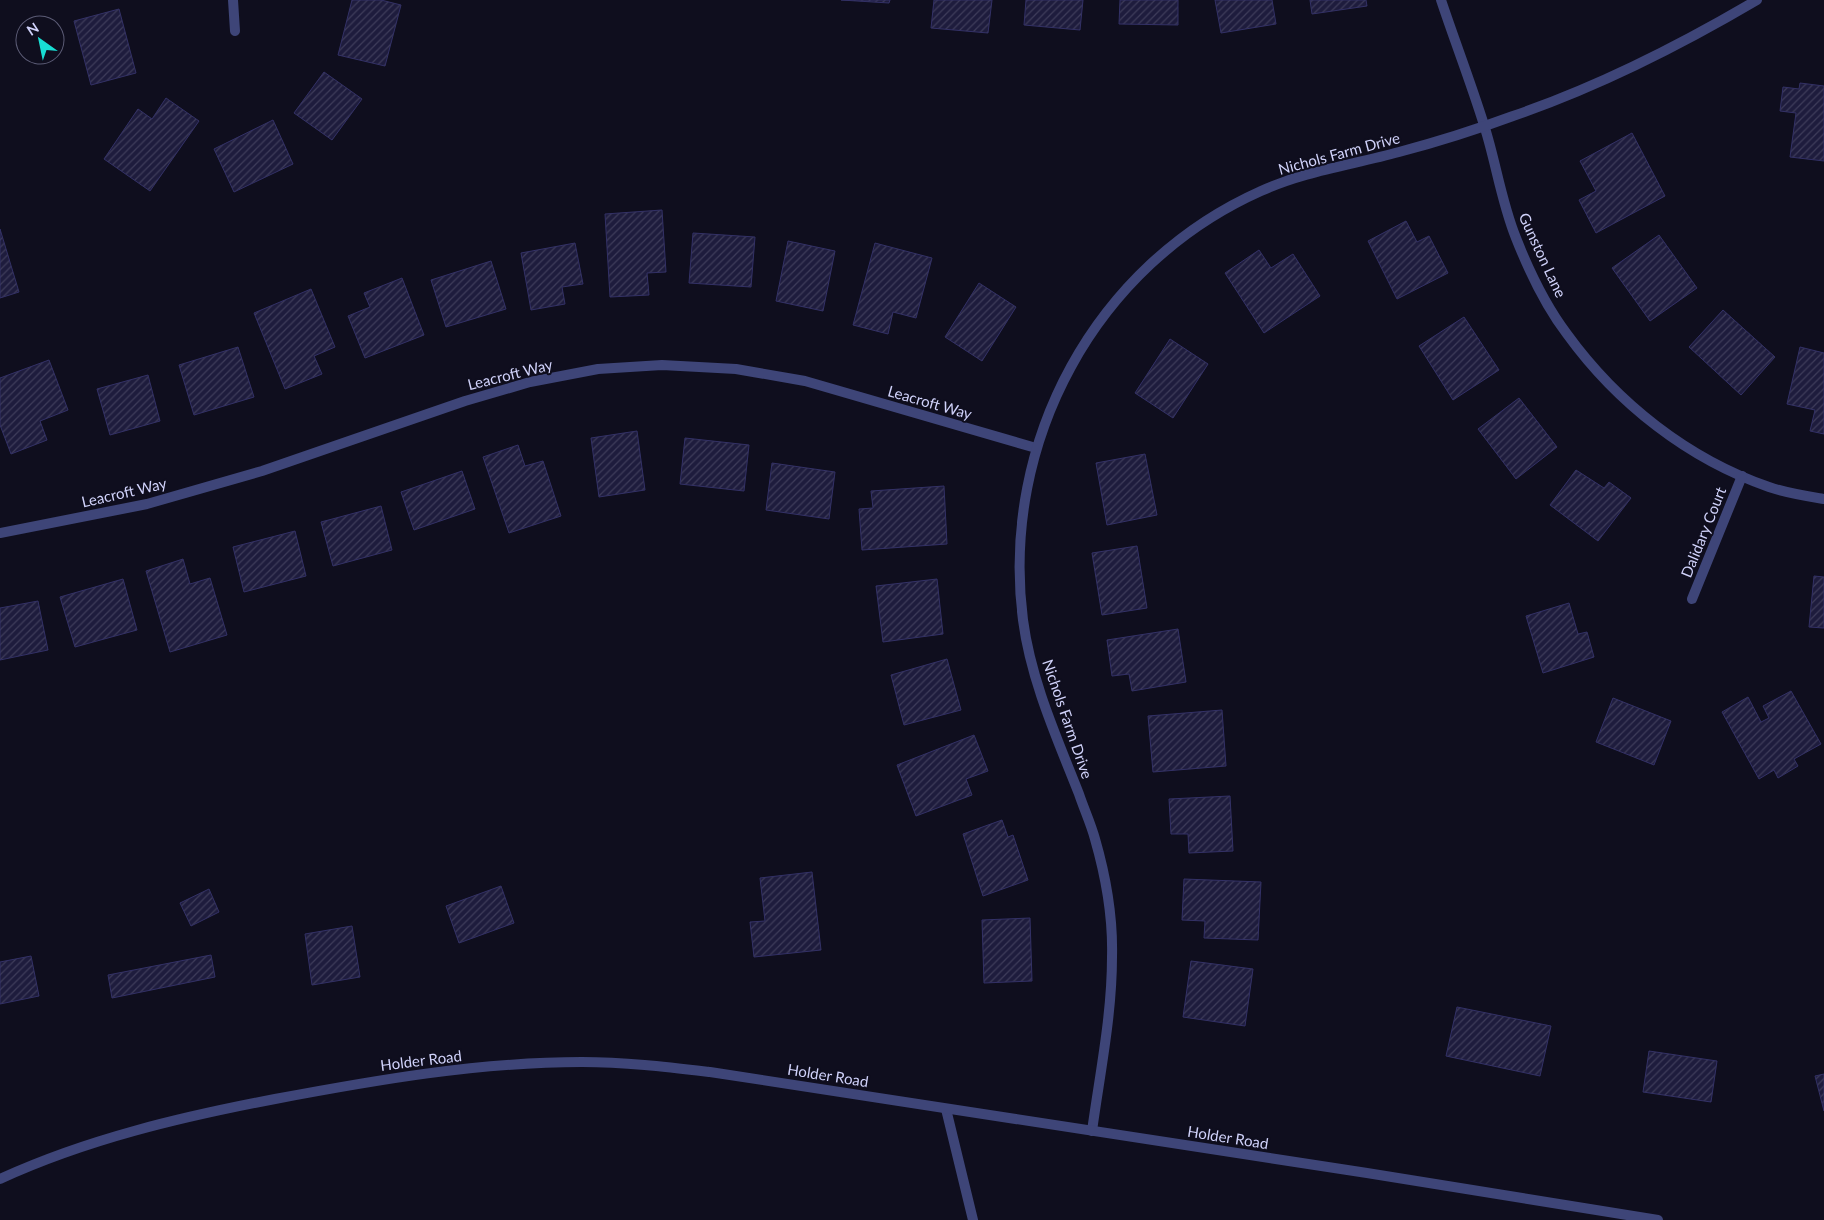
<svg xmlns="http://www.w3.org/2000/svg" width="1824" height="1220" viewBox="0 0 1824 1220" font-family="Lato,sans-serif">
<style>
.building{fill:url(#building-hatch);stroke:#333166}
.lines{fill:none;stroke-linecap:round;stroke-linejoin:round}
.service{stroke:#3e4578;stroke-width:10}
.minor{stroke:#3e4578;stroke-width:10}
.tertiary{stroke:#3e4578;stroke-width:10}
.labels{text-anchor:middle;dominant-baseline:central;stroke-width:4;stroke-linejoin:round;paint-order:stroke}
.street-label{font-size:15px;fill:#d0d2fa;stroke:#0f0e1e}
</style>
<defs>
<pattern id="building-hatch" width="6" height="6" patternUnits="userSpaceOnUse" patternTransform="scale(1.25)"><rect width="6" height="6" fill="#1e1c3d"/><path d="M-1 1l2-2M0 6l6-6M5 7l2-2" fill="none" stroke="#3e3c5a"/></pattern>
</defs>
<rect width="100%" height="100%" fill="#0f0e1e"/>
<g class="building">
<polygon points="352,0 381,0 401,5 385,66 338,55"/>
<polygon points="841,0 890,0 889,3"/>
<polygon points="934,0 992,0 988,33 931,28"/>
<polygon points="1026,0 1083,0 1080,30 1024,25"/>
<polygon points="1120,0 1178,0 1178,25 1119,24"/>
<polygon points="1215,0 1272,0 1276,24 1221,33"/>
<polygon points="1310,0 1366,0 1367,6 1312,14"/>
<polygon points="119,9 136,73 91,85 74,21"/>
<polygon points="324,72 362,99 332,140 294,113"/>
<polygon points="1800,83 1824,86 1824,161 1790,157 1796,113 1780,111 1783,87 1799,89"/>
<polygon points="166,98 199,121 150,191 104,159 138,109 152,119"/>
<polygon points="273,120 293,164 234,192 214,149"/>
<polygon points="1632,133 1665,196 1596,233 1579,200 1596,191 1580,161"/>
<polygon points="662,210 666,272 647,273 649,295 610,297 605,214"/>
<polygon points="1406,221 1417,242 1429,236 1448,273 1397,299 1368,241"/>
<polygon points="0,229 19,292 0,298"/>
<polygon points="693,233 755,237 751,287 689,283"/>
<polygon points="1659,235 1697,288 1650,321 1612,268"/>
<polygon points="788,241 835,251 823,311 776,301"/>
<polygon points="575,243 583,284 562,287 565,304 531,310 521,253"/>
<polygon points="875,243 932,258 916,318 893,312 888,334 853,325"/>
<polygon points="1259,250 1271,268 1293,254 1320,296 1264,333 1225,273"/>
<polygon points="491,261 506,309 446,327 431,280"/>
<polygon points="402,278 424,335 365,358 348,316 370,307 364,293"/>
<polygon points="979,283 1016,307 982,361 945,337"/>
<polygon points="311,289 335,347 314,356 322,374 285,389 254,313"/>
<polygon points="1723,310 1775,357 1741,395 1689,347"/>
<polygon points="1464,317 1499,370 1453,400 1419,346"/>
<polygon points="1170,339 1208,364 1173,418 1135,393"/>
<polygon points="238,347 254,397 194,415 179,365"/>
<polygon points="1800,347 1824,353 1824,434 1810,431 1815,410 1787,404"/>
<polygon points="49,360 68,410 40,421 47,440 11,454 0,425 0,378"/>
<polygon points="148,375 160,421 110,435 97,389"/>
<polygon points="1519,398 1557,447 1516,479 1478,429"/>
<polygon points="637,431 645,490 599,497 591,438"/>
<polygon points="685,438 749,445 744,491 680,484"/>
<polygon points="518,445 525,466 543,461 561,516 509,533 483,457"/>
<polygon points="1145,454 1157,515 1107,525 1096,463"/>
<polygon points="772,463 835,472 829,519 766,510"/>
<polygon points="1576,470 1604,488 1609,482 1631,498 1598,541 1550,505"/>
<polygon points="462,471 475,509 414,530 401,492"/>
<polygon points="944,486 947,544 862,550 859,509 873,508 871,491"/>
<polygon points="381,506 392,550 333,566 321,522"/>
<polygon points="295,531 306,576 244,592 233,547"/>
<polygon points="1137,546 1147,608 1102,615 1092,553"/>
<polygon points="183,559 190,584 210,578 227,635 170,652 146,571"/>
<polygon points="1814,576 1824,577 1824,628 1809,627"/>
<polygon points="123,579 137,630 75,647 60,597"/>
<polygon points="937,579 943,634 883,642 876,586"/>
<polygon points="38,601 48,650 0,660 0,608"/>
<polygon points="1569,603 1578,634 1587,632 1594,657 1543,673 1526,616"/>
<polygon points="1178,629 1186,682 1132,691 1129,674 1112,676 1107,640"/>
<polygon points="947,659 961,710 904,725 891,675"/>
<polygon points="1791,691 1821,744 1794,759 1798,766 1778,778 1774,770 1759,779 1722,712 1748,697 1761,722 1769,718 1763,706"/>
<polygon points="1613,698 1671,721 1654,765 1596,742"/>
<polygon points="1222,710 1226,766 1153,772 1148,716"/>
<polygon points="974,735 988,771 966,779 972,795 916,816 897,765"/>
<polygon points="1230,796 1233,851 1189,853 1188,834 1171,834 1169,799"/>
<polygon points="1002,820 1008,837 1013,835 1028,880 983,896 963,834"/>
<polygon points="812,872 821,950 754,957 750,922 765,921 760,878"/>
<polygon points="1184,879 1261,882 1258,940 1204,938 1205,921 1182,920"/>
<polygon points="501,886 514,923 459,943 446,906"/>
<polygon points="209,889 219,912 191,926 180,903"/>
<polygon points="1030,918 1032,981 984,983 982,920"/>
<polygon points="352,926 360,977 312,985 305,934"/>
<polygon points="211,955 215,977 112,998 108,975"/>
<polygon points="31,956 39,996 0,1004 0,962"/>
<polygon points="1191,961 1253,969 1245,1026 1183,1017"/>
<polygon points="1457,1007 1551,1026 1540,1076 1446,1056"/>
<polygon points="1649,1051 1717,1061 1711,1102 1643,1092"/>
<polygon points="1824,1074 1824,1111 1815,1076"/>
</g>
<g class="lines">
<polyline class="service" points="946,1109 973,1220"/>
<g class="minor">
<polyline points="233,0 235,31"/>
<path d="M1441,0C1455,42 1471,83 1484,125C1496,162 1501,201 1516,238C1529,271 1545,305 1567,334C1617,403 1688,459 1769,487C1786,493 1806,496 1824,499"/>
<polyline points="0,533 147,504 262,471 465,401 530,382 598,369 662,365 736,369 805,381 1036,448"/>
<polyline points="1692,599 1742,476"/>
</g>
<g class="tertiary">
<path d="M1092,1131C1100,1073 1112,1015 1112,957C1113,918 1106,877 1095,839C1091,824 1084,809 1079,794C1057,738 1031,681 1023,620C1000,442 1095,265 1261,191C1305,171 1352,165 1399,152C1437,142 1475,130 1513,116C1598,87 1679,46 1757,0"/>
<path d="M0,1179C87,1139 181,1117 275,1099C376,1080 479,1062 582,1062C625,1062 667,1067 710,1072L1367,1173L1658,1220"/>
</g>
</g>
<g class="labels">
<g class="street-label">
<text transform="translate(1339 153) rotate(-15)">Nichols Farm Drive</text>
<text transform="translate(1543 255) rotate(65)">Gunston Lane</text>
<text transform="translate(510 374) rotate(-14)">Leacroft Way</text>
<text transform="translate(930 402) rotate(16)">Leacroft Way</text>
<text transform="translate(124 492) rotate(-13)">Leacroft Way</text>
<text transform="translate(1703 532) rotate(-68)">Dalidary Court</text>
<text transform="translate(1068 719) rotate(71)">Nichols Farm Drive</text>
<text transform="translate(421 1060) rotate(-7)">Holder Road</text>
<text transform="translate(828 1075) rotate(9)">Holder Road</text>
<text transform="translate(1228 1137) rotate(9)">Holder Road</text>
</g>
</g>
<g transform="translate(40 40) rotate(327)"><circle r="24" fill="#0f0e1e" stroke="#5c5c76"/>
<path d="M0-4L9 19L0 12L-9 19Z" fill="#18ded4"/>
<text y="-8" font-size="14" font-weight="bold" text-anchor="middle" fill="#d0d2fa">N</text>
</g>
</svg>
